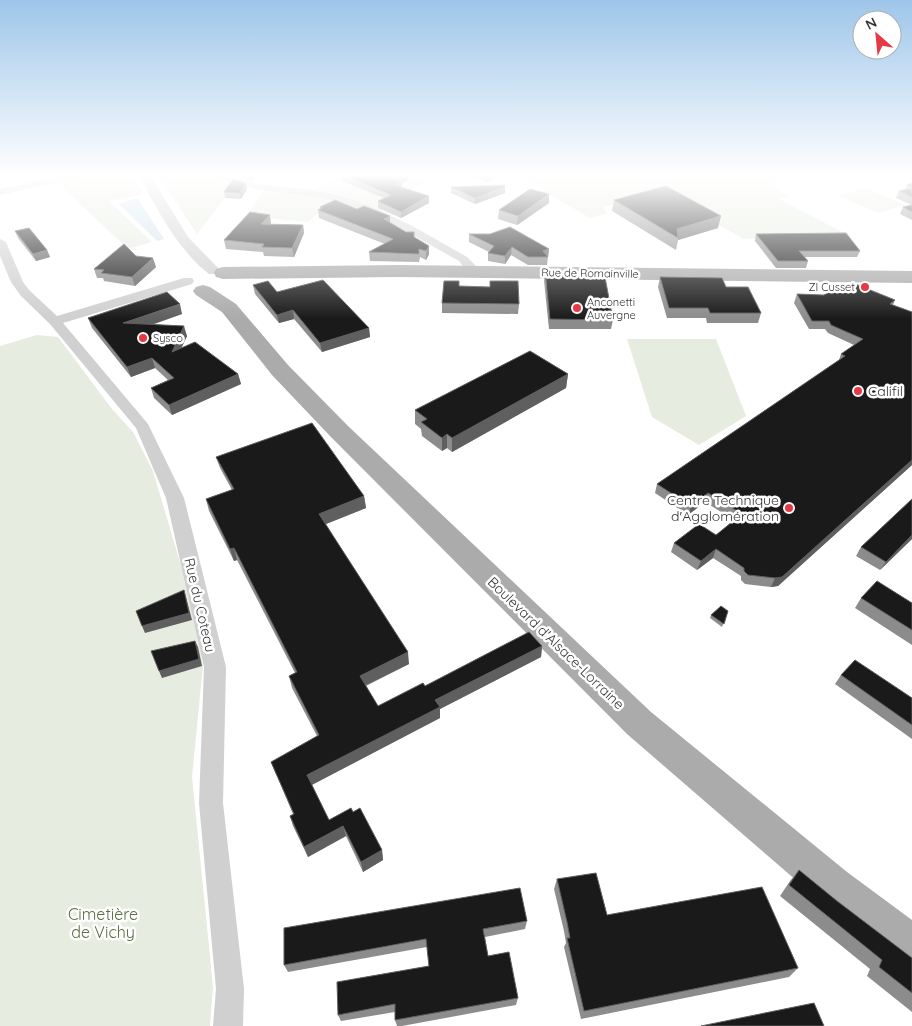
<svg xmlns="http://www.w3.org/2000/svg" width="912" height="1026" viewBox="0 0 912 1026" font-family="Quicksand,sans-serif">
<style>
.green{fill:#e6ecdf}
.water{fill:#cfe2ee}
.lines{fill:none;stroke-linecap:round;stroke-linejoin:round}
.minor{fill:#d0d0d0;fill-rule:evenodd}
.tertiary{fill:#d0d0d0;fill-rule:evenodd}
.primary{fill:#ababab;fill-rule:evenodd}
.wall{fill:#8c8c8c}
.shaded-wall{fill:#5f5f5f}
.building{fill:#1a1a1a;stroke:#5f5f5f}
.poi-dot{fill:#e63946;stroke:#fff;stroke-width:2}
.labels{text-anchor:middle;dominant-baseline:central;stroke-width:5;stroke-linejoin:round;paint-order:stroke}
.far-street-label{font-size:11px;fill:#333;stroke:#fff}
.far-poi-label{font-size:11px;fill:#333;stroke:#fff;text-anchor:start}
.poi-label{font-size:14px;fill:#333;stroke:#fff;text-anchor:start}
.street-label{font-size:14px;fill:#333;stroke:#fff}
.near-park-label{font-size:16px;fill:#56703f;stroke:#fff}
</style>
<rect width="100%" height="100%" fill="#fff"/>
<g class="green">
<polygon points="96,175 132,175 144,194 109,201 152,242 128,249 58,183"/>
<polygon points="158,175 198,175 235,185 197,234"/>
<polygon points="341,175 427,175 434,178 386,204 380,210 336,194 315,190"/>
<polygon points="516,175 802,175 769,185 789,196 779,199 846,234 744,239 661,193 603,207 607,213 590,218"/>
<polygon points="866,188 905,205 878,213 838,195"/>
<polygon points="263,191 334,199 308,222 247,216"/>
<polygon points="37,335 58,337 112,409 133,432 153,471 190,596 203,665 192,777 213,987 210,1026 0,1026 0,346"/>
<polygon points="627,339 716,339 746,416 699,445 652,417"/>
</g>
<polygon class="water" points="133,199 138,199 164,239 157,241 119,204"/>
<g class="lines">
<g class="minor">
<polygon points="67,175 89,175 0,195 0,189"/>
<path d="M207,175C226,175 242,181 260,184C290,188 322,189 351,199C392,213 429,235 467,257L475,265L476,272L470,276L466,275L463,266L459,261L388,221L343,203L328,199L255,189Z"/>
<polygon points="0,239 6,242 23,282 29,290 57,316 184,278 192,278 194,281 192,284 63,323 148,424 184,498 226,667 223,803 244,989 243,1026 213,1026 216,989 199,803 204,667 166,498 136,428 50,324 21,296 11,282 0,256"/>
</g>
<path class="tertiary" d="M138,175H150L188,237L221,271L219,274H209C176,248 159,211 138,175Z"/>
<g class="primary">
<polygon points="396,265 912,271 912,283 396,277 223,279 216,277 214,273 216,269 223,267"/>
<polygon points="203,285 210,287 236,304 288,365 348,426 651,712 847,872 912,920 912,969 897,962 819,900 627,734 330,436 272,375 222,312 196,295 193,291 196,287"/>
</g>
</g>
<g class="wall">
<polygon points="238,175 256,175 253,181 239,178"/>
<polygon points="342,175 408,175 408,180 402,183 402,188 429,203 401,218 378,208 378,201 384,198 342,181"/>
<polygon points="466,175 499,175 487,182"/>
<polygon points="912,183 912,220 900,214 903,207 912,205 896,198 899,191 905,190 907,185"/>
<polygon points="451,187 505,187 505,193 475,204 451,193"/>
<polygon points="247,189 241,199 225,198 224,192"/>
<polygon points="614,200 718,228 678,240 676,250 612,211"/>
<polygon points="549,203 517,225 498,219 499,210"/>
<polygon points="320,207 357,209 390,216 390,223 429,246 429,254 426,260 420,257 419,262 370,261 369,252 385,244 319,218 318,210 320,209"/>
<polygon points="271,223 271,224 303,225 304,233 294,257 264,256 263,252 226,249 224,240"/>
<polygon points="15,231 47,250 50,257 36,261 18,238"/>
<polygon points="469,234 549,249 547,265 528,265 511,255 505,264 488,261 488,253 489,252 469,242"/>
<polygon points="756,234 860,251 857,257 805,257 808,261 806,268 776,268 755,241"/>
<polygon points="136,256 156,267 135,286 104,281 103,278 97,278 94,269"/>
<polygon points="545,271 565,277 613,320 611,329 549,329 544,281"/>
<polygon points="660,277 726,287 761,313 758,323 707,323 706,318 667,318 658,287"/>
<polygon points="253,285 277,292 369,328 370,337 322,352 294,319 279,323 255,294"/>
<polygon points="459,286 519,304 518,314 442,313 442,303"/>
<polygon points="797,294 895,300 893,305 912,312 912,465 778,586 771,587 745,584 741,580 741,576 713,558 697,570 671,552 674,543 716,535 734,520 705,502 688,515 655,493 657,484 839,360 841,354 854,345 828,333 825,329 809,329 794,303"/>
<polygon points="182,314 152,325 187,336 181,348 238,374 241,384 172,415 154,398 151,388 168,380 155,368 131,377 92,328 88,318"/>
<polygon points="568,374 566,388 452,452 447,448 442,451 422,436 421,429 415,424 415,410"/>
<polygon points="216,457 364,496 366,508 326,524 409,664 366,686 378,706 425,686 542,646 541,657 440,709 440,718 311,785 329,820 353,812 382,850 383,860 363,872 346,836 308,857 293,826 290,816 293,814 271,762 317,736 292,688 289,676 295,673 237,560 234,561 209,511 206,499 232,490 220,468"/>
<polygon points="912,539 880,570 856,556 861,547"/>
<polygon points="861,598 912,603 912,645 855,608"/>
<polygon points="728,611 722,627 710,618 711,615"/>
<polygon points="841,675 912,698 912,739 835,684"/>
<polygon points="799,870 837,901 912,958 912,1012 867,976 870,969 780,896 790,881"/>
<polygon points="557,879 607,915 798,968 789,977 581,1019 564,947 566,943 564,931 554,889"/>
<polygon points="527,921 525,929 485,937 488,956 518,998 516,1005 402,1026 397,1026 395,1020 395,1012 341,1021 338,1015 429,966 427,947 288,972 284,965"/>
</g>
<g class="shaded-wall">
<polygon points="254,175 256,175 253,181 252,178"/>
<polygon points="403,175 408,175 408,180 402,183 402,189 395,185 394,179"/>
<polygon points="488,175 499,175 487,182 487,176"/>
<polygon points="246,183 247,189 241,199 240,193"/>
<polygon points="505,187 505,193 475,204 475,198"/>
<polygon points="549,194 549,203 517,225 518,216"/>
<polygon points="429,196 429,203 401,218 401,212"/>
<polygon points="270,215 271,223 263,232 261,224"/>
<polygon points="390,216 390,225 384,219"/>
<polygon points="721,216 718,228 678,240 678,238 677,229"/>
<polygon points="303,225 304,233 294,257 292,248"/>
<polygon points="429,246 429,254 426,260 426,251"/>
<polygon points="512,247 511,255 505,264 505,256"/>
<polygon points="549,249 548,257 543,257 543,251"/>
<polygon points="47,250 50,257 36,261 33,254"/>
<polygon points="153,258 156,267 135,286 132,277"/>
<polygon points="180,304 182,314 127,333 123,323"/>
<polygon points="293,310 294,319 279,323 277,315"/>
<polygon points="184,326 187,336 175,362 172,352"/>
<polygon points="369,328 370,337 322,352 320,343"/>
<polygon points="152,358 155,368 131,377 127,367"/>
<polygon points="238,374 241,384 172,415 169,405"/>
<polygon points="568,374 566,388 452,452 452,438"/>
<polygon points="447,434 447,448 442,451 442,438"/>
<polygon points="912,460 912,465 778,586 771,587 775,578"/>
<polygon points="708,493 705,502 688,515 691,506"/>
<polygon points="364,496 366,508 321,526 319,514"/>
<polygon points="912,535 912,539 880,570 886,562"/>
<polygon points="234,548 237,560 234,561 230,549"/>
<polygon points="716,549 713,558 697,570 701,561"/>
<polygon points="184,590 186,597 192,620 145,633 142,626"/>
<polygon points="195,641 198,647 202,666 162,678 159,671"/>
<polygon points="542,646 541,657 440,709 440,718 310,786 307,775 435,700"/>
<polygon points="408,652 409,664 362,687 360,676"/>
<polygon points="343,826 346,836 308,857 304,847"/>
<polygon points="382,850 383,860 363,872 361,862"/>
</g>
<g class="building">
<polygon points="242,175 254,175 252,178"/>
<polygon points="343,175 403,175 394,179 402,182 394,185 429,196 401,212 378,201 391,195"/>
<polygon points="233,179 246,183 240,193 224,192"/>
<polygon points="912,183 912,187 907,185"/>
<polygon points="505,185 505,187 475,198 451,187"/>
<polygon points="666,186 721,216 677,229 678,238 614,200"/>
<polygon points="912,188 912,197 899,191"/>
<polygon points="530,189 549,194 518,216 499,210"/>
<polygon points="335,200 357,209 364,206 390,216 384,219 406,232 414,232 414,237 429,246 426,251 419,249 419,254 369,252 393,239 318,210 322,208 320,207"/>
<polygon points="912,205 912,212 903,207"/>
<polygon points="250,212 270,215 261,224 303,225 292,248 262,247 264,244 224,240"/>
<polygon points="510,227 549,249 543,251 548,257 528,257 512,247 505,256 488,253 494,246 469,234 490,234"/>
<polygon points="29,228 47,250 33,254 15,231"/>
<polygon points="846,233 860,251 799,251 808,261 778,261 756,234"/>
<polygon points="124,244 136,256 153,258 132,277 101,273 104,270 94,269"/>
<polygon points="545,271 560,271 565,277 605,277 613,320 550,319"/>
<polygon points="660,277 722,278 726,287 748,287 761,313 710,313 708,308 669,308"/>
<polygon points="323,280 369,328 320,343 293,310 277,315 253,285 268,281 277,292"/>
<polygon points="444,281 459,281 459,286 490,287 490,281 518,281 519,304 442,303"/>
<polygon points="853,283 895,300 890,304 912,312 912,460 782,577 775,578 748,575 744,571 744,568 716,549 701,561 674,543 699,524 716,535 742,514 708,493 691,506 657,484 845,356 841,354 863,339 831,325 829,321 812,321 797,294 824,295 832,290 842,290"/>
<polygon points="167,292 180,304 123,323 184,326 172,352 195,342 238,374 169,405 151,388 174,378 152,358 127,367 88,318"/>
<polygon points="530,351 568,374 452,438 447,434 442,438 421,422 427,419 415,410"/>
<polygon points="312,423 364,496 319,514 408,652 360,676 378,706 423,683 425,686 529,632 542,646 435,700 440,707 307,775 329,820 351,808 353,812 360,808 382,850 361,862 343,826 304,847 290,816 294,814 271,762 319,735 289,676 297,672 234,548 230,549 206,499 234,489 216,457"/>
<polygon points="912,499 912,535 886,562 861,547"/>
<polygon points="877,581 912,603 912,630 861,598"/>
<polygon points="184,590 189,613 142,626 136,611"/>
<polygon points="721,606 728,611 724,624 711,615"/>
<polygon points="195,641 199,659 159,671 151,651"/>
<polygon points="855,660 912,698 912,725 841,675"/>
<polygon points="799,870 837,901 912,958 912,993 879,967 882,960 789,885"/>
<polygon points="596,873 607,915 762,887 798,968 584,1011 567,938 570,938 567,922 557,879"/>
<polygon points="520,888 527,921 483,929 488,956 509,952 518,998 395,1020 395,1004 338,1015 337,982 429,966 426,939 284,965 284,928"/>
<polygon points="814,1003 824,1026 701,1026"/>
</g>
<linearGradient id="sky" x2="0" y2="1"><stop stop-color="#9ec6ea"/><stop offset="0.55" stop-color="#fff"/><stop offset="1" stop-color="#fff" stop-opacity="0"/></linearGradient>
<rect width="912" height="319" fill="url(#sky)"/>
<g class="poi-dot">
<circle cx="865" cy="287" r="5"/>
<circle cx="577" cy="308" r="5"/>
<circle cx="143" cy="338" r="5"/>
<circle cx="858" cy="391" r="5"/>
<circle cx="789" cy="508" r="5"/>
</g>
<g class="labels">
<g class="far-street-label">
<text transform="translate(590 273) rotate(1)">Rue de Romainville</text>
</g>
<g class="far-poi-label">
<text x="855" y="287" text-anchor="end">ZI Cusset</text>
<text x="587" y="302">Anconetti<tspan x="587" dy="13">Auvergne</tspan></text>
<text x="153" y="338">Sysco</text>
</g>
<g class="poi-label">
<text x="868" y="391">Califil</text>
<text x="779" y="500" text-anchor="end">Centre Technique<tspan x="779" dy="16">d'Agglomération</tspan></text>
</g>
<g class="street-label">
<text transform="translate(200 605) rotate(77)">Rue du Coteau</text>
<text transform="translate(556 643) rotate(44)">Boulevard d'Alsace-Lorraine</text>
</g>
<g class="near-park-label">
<text x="103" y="914">Cimetière<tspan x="103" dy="18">de Vichy</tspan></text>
</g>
</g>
<g transform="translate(877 35) rotate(333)"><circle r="24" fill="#ffffff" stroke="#adadad"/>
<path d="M0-4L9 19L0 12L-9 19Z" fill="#e63946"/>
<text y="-8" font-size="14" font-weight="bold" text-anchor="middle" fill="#333333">N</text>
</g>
</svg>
